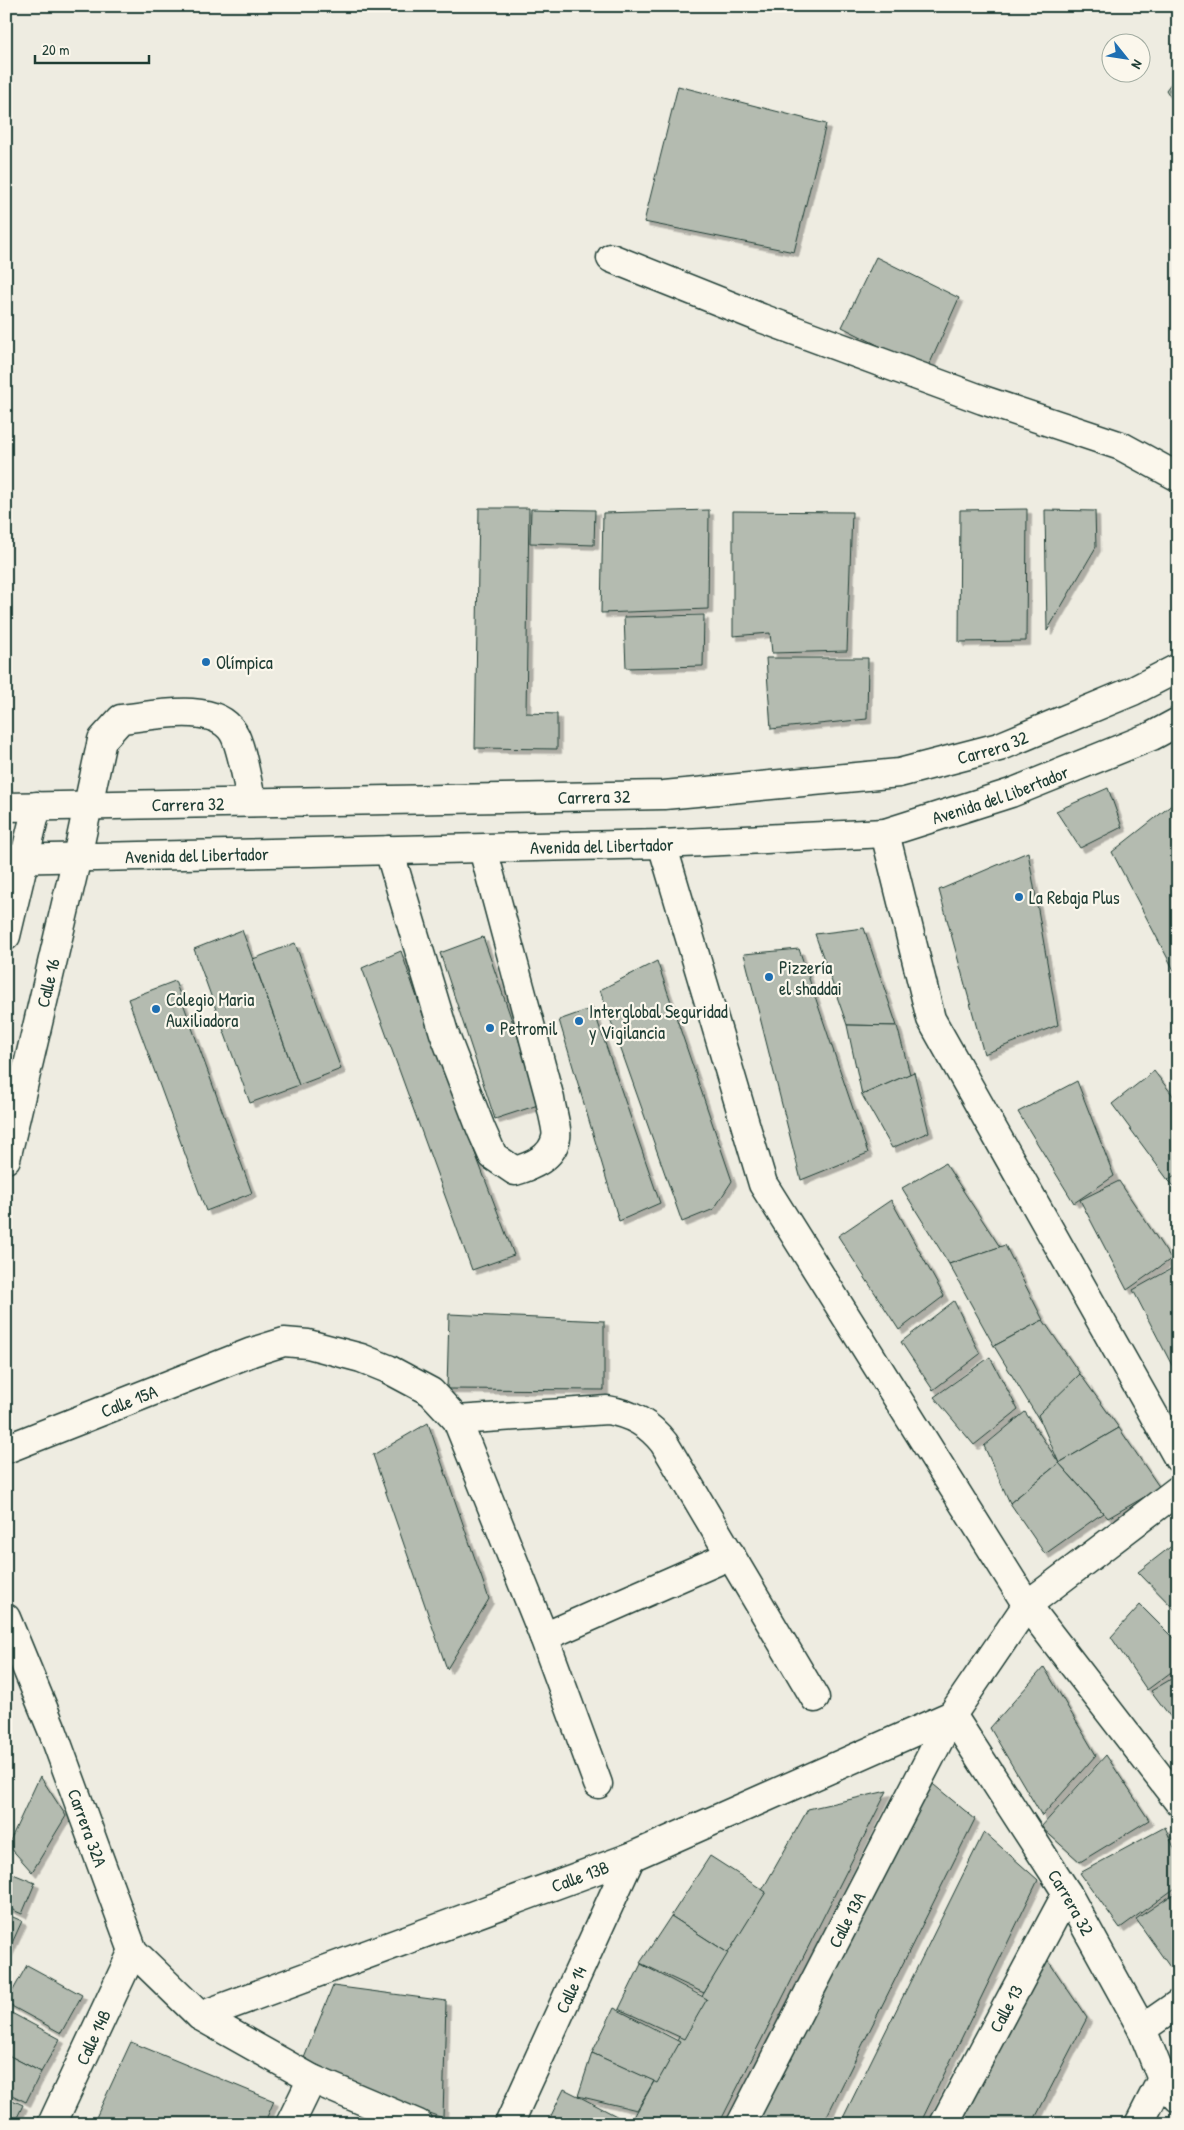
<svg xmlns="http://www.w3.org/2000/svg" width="1184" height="2130" viewBox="0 0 1184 2130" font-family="'Patrick Hand',sans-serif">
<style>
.building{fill:#b4bbb0;stroke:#1f3d34;filter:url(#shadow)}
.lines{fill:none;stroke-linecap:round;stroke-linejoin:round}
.minor-casing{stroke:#1f3d34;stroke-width:31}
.major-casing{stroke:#1f3d34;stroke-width:31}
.minor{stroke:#fbf7ec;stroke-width:28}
.major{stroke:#fbf7ec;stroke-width:28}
.poi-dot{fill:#1f6fb2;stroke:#fbf7ec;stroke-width:2}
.labels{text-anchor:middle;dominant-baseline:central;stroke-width:4.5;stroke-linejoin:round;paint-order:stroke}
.poi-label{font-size:18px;fill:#1f3d34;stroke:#fbf7ec;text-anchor:start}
.street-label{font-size:18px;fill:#1f3d34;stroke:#fbf7ec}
</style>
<defs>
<filter id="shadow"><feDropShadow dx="4.5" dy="4.5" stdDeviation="0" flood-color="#0004"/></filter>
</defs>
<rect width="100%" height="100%" fill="#eeece1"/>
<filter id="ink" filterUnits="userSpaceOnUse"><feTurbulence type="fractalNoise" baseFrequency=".02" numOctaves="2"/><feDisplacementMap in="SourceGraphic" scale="10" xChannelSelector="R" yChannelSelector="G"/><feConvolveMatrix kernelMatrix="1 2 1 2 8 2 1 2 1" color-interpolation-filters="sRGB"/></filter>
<g filter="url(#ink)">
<g class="building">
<polygon points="1178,74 1178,109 1166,90"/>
<polygon points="1178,78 1178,103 1169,90"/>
<polygon points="678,86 826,124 794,252 644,222"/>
<polygon points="876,257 959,298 927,370 842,327"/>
<polygon points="479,508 529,508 526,713 557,714 557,749 475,748"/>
<polygon points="531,509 595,510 594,545 530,543"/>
<polygon points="1027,509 1026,641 959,642 960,510"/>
<polygon points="709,510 708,609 601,613 603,513"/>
<polygon points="1045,510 1095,511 1096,547 1047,631"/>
<polygon points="733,511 852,512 847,651 772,653 770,633 733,636"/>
<polygon points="704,615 703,666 626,668 624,617"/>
<polygon points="766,658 868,658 867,719 771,729"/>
<polygon points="1108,788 1122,827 1080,848 1056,811"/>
<polygon points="1178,800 1178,978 1112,852"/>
<polygon points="1028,852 1058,1025 984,1054 939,890"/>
<polygon points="864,928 897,1026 847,1025 815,934"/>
<polygon points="242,930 299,1085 250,1103 194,949"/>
<polygon points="483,937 541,1104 495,1119 440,953"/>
<polygon points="295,943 341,1069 299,1085 253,959"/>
<polygon points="799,949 868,1153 801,1180 744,954"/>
<polygon points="401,951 431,1038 514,1255 472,1270 362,968"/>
<polygon points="657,961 732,1181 714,1209 682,1222 600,990"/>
<polygon points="175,981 252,1193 206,1211 128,999"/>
<polygon points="593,1008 660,1203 619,1221 559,1020"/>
<polygon points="847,1025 897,1026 910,1074 862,1095"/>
<polygon points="1154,1071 1178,1102 1178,1173 1168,1180 1112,1104"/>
<polygon points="914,1072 929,1132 892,1148 862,1095"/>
<polygon points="1077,1081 1114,1176 1074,1203 1018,1112"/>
<polygon points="945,1163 1000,1247 949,1264 902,1188"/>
<polygon points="1178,1173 1178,1190 1168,1180"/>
<polygon points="1119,1181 1171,1259 1127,1290 1080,1200"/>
<polygon points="891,1200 944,1296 899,1330 838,1236"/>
<polygon points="1005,1245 1043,1320 994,1346 949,1264"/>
<polygon points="1178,1265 1178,1377 1133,1290"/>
<polygon points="954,1301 980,1354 933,1390 901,1342"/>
<polygon points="449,1314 604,1321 604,1390 447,1389"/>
<polygon points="1043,1320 1080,1374 1041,1423 994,1346"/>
<polygon points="990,1357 1018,1410 974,1445 934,1397"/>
<polygon points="1080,1374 1119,1428 1059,1463 1038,1415"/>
<polygon points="1025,1412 1059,1463 1010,1503 984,1446"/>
<polygon points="428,1423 489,1599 447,1669 373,1455"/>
<polygon points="1119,1428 1160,1488 1108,1518 1059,1463"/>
<polygon points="1059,1463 1103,1513 1045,1554 1010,1503"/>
<polygon points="1178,1541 1178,1613 1138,1572"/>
<polygon points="1140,1605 1178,1643 1178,1667 1147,1690 1111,1637"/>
<polygon points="1044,1667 1096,1755 1042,1816 990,1728"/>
<polygon points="1178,1675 1178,1727 1151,1691"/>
<polygon points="1106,1755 1149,1820 1080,1862 1041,1827"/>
<polygon points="922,1775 975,1819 823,2124 752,2124"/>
<polygon points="40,1776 66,1816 32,1872 8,1845"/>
<polygon points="887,1791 719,2124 630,2124 808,1809"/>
<polygon points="1165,1827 1178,1857 1178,1886 1120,1928 1080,1873"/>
<polygon points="984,1832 1038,1880 920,2124 840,2124"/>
<polygon points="710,1856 766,1892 728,1953 671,1916"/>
<polygon points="6,1871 35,1883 22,1914 6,1907"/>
<polygon points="1178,1891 1178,1977 1177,1977 1136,1919"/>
<polygon points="6,1914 22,1921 7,1954 6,1953"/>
<polygon points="671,1916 728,1953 704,1993 640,1963"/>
<polygon points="1045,1956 1087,2018 1032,2124 956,2124"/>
<polygon points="641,1964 707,1999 684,2039 619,2009"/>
<polygon points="27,1965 82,1995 61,2033 6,2003"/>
<polygon points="333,1986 446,2001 443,2118 300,2068"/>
<polygon points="614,2008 680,2042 657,2083 592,2053"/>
<polygon points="6,2010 60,2039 41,2072 6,2054"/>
<polygon points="131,2042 274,2101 264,2124 93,2124"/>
<polygon points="592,2053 654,2081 637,2110 578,2096"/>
<polygon points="6,2054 41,2072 26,2102 6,2092"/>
<polygon points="564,2089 578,2096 630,2123 547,2124"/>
<polygon points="6,2097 23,2105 14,2124 6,2124"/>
</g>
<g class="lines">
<defs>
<g id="minor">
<polyline points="611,258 761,318 983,400 1121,446 1178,477"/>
<polyline points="885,833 931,1019 1178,1458"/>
<polyline points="662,844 763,1184 1027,1605 1178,1801"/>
<path d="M389,850L444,1033L481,1129L493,1156L515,1171C532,1166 552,1158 556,1138C558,1130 551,1108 550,1099L483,849"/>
<polyline points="6,936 37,806"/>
<path id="s1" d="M6,1159L77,857L102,740L121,719C152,716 214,701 233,732C242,746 247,784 252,802"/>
<path d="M457,1420L607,1410C632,1414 649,1424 664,1443L815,1698"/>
<path id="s2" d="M6,1449L252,1352L284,1342L308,1344L361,1358L388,1369L431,1392L457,1420L544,1637L598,1784"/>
<path id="s3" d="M6,1618L53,1732L133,1951L200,2016L312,2079L418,2124"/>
<polyline points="544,1637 731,1555"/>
<path id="s4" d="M952,1715L1067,1893L1142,2029L1162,2079L1178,2098"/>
<path id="s5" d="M200,2016L631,1857L952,1715"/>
<polyline points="1142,2029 1178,2004"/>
<path id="s6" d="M52,2124L133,1951"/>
<polyline points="290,2124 312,2079"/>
<path id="s7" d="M509,2124L631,1857"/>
<path id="s8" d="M741,2124L952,1715L1027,1605L1178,1490"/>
<path id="s9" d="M944,2124L1067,1893"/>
<polyline points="1139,2124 1162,2079"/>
</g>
<g id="major">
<path id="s10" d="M6,807L664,795L899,773L999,747L1133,691L1178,668"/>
<path id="s11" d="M6,859L662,844L885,833L1011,793L1152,736L1178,722"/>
</g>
</defs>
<use href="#minor" class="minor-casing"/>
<use href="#major" class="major-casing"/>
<use href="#minor" class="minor"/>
<use href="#major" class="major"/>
</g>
</g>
<g class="poi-dot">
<circle cx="206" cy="662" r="5"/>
<circle cx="1019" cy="897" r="5"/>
<circle cx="769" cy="977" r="5"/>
<circle cx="156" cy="1009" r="5"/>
<circle cx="579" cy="1021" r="5"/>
<circle cx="490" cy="1028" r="5"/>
</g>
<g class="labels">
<g class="poi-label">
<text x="216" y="662">Olímpica</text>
<text x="1029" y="897">La Rebaja Plus</text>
<text x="779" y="967">Pizzería<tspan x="779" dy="21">el shaddai</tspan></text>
<text x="166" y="999">Colegio Maria<tspan x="166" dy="21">Auxiliadora</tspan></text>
<text x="589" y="1011">Interglobal Seguridad<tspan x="589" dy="21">y Vigilancia</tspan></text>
<text x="500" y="1028">Petromil</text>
</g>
<g class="street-label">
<text stroke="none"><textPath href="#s10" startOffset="991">Carrera 32</textPath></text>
<text stroke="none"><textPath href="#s11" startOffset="1001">Avenida del Libertador</textPath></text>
<text stroke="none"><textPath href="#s10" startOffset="588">Carrera 32</textPath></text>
<text stroke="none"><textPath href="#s10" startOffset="182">Carrera 32</textPath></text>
<text stroke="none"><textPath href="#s11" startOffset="596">Avenida del Libertador</textPath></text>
<text stroke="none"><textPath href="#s11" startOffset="191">Avenida del Libertador</textPath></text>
<text stroke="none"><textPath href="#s1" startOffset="181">Calle 16</textPath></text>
<text stroke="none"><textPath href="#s2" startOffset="132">Calle 15A</textPath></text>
<text stroke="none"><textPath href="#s3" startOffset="225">Carrera 32A</textPath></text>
<text stroke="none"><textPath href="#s5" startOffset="405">Calle 13B</textPath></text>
<text stroke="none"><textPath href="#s4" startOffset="222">Carrera 32</textPath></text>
<text stroke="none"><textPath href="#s8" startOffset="230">Calle 13A</textPath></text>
<text stroke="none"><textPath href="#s7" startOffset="148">Calle 14</textPath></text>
<text stroke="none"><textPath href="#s9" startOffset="131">Calle 13</textPath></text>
<text stroke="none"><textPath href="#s6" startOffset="96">Calle 14B</textPath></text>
</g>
</g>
<rect width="1184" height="2130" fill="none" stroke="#fbf7ec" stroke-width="25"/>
<rect x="12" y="12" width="1159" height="2105" fill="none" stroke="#1f3d34" stroke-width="2" filter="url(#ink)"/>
<g transform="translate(1126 58) rotate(120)"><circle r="24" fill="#fbf7ec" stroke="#a3ada2"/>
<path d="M0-4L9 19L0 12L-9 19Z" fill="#1f6fb2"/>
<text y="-8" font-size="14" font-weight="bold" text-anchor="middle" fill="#1f3d34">N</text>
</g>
<path d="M35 55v8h114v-8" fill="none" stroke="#1f3d34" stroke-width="2.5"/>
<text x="42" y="55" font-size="15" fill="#1f3d34" stroke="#fbf7ec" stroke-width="4" paint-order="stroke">20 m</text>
</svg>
